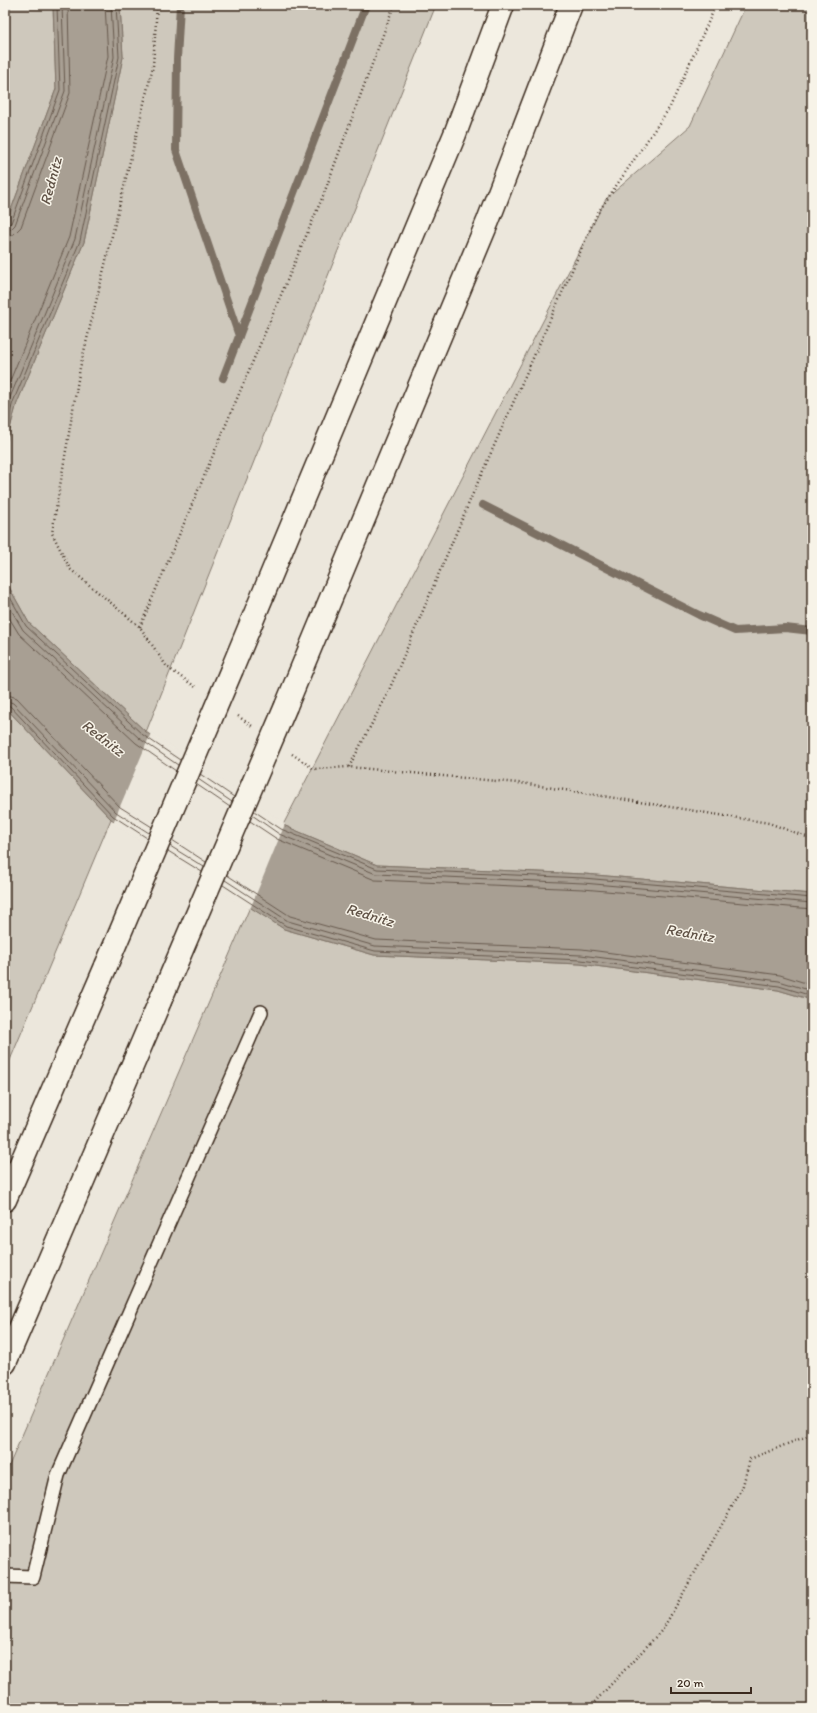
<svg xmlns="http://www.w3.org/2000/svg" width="817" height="1713" viewBox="0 0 817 1713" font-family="Itim,sans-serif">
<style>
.green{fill:#cec8bc;stroke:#84796d}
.water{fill:#a89f93;stroke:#7c7064}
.pier{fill:#ece7dc}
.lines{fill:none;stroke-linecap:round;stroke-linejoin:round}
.shore{stroke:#67594d;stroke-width:1}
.stream{stroke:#7c7064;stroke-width:8}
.lane-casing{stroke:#3b2a1e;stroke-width:16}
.highway-casing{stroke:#3b2a1e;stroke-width:25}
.path{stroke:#3b2a1e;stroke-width:2.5;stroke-dasharray:1 3;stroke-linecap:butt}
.lane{stroke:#f7f3e8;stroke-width:13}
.highway{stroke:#f7f3e8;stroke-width:22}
.highway-bridge-casing{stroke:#3b2a1e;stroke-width:25;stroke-linecap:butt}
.highway-bridge{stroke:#f7f3e8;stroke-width:22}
.labels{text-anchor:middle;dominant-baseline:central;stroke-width:3;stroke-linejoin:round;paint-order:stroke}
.water-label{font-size:15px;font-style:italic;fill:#615347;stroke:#f7f3e8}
</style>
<rect width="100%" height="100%" fill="#ece7dc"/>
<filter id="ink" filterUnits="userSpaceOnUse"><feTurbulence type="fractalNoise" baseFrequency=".025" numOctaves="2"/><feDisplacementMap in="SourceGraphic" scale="8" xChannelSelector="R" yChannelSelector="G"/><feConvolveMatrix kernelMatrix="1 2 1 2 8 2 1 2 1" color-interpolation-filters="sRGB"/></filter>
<g filter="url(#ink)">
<g class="green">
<polygon points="5,5 53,5 56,89 5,226"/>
<polygon points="120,5 436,5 146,732 29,623 5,580 5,446 17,403 84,242 123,57"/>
<polygon points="746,5 812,5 812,894 584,874 377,865 283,825 606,199 690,126"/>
<polygon points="5,707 111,819 5,1072"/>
<polygon points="250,907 284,929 374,955 580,964 778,990 812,1000 812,1708 5,1708 5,1475"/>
</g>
<g class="water">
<polygon points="53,5 120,5 123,57 84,242 17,403 5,446 5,226 56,89"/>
<polygon points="5,580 29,623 146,732 283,825 377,865 584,874 812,894 812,1000 778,990 580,964 374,955 284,929 111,819 5,707"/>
</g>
<polygon class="pier" points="151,733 285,824 250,909 113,823"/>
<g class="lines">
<g class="shore">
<polyline points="5,226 11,223 60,90 57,5"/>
<polyline points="5,231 11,229 15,225 65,91 62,5"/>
<polyline points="5,237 14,234 21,227 70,93 68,5"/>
<polyline points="5,393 69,237 108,56 105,5"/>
<polyline points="5,412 9,400 75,239 114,57 111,5"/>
<polyline points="5,431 13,402 80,241 119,57 116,5"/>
<polyline points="5,588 26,626 143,735 180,760"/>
<polyline points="5,599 23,630 140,739 178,765"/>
<polyline points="5,611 19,634 136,743 176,771"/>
<polyline points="5,694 17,698 120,807 152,827"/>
<polyline points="5,700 13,703 116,812 149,833"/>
<polyline points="5,705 10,706 113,816 147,838"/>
<polyline points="200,774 234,797"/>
<polyline points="198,779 232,802"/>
<polyline points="196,784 230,807"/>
<polyline points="254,811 281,829 377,869 583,878 812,898"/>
<polyline points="252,815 279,834 376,874 583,883 812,903"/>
<polyline points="250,821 277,839 375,880 583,889 812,909"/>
<polyline points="172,840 206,862"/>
<polyline points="170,846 204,867"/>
<polyline points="168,851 202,872"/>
<polyline points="227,875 290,916 376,940 582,949 780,975 812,985"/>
<polyline points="225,880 288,921 375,946 581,955 779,981 812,991"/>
<polyline points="223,885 286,926 375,951 581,960 779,986 812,996"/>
</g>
<g class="stream">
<polyline points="180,5 177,59 176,150 239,336"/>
<polyline points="223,378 366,5"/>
<polyline points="483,505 699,615 735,631 785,628 812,631"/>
</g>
<defs>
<polyline id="lane" points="5,1576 33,1577 58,1475 261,1012"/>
<g id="highway">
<polyline points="232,669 455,134 503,5"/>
<polyline points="286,706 488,221 571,5"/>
<polyline points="5,1200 106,966"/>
<polyline points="5,1363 160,1001"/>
</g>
</defs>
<use href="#lane" class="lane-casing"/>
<use href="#highway" class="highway-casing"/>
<g class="path">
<polyline points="157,5 153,66 80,368 52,533 70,569 140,627 167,667 197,688"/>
<polyline points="140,627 323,196 394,5"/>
<polyline points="238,716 252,726"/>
<polyline points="292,754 314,769 349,767 528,784 769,823 812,839"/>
<polyline points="349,767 387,695 474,491 597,214 670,107 716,5"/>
<polyline points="589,1708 663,1629 742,1489 750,1459 812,1434"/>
</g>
<use href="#lane" class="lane"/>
<use href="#highway" class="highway"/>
<defs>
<g id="highway-bridge">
<polyline points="106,966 232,669"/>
<polyline points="160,1001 286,706"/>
</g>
</defs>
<use href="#highway-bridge" class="highway-bridge-casing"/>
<use href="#highway-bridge" class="highway-bridge"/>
</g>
</g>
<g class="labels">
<g class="water-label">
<text transform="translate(51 181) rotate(-75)">Rednitz</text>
<text transform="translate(103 738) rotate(38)">Rednitz</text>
<text transform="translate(370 915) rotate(17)">Rednitz</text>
<text transform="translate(690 933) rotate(10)">Rednitz</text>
</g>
</g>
<rect width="817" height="1713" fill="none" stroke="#f7f3e8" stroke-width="20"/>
<rect x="10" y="10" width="797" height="1693" fill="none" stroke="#3b2a1e" stroke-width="1.5" filter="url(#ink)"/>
<path d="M671 1687v6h80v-6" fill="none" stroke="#3b2a1e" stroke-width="2"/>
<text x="677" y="1687" font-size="12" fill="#3b2a1e" stroke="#f7f3e8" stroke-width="3" paint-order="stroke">20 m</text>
</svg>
